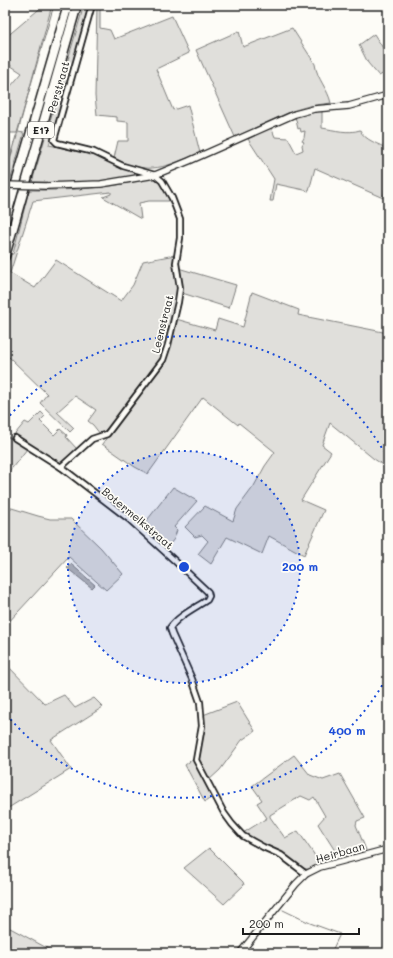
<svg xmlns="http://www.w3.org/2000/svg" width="393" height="958" viewBox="0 0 393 958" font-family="Mali,sans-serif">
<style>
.green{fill:#e0dfdb;stroke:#7e7e7c}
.water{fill:#b7b6b2;stroke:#797876}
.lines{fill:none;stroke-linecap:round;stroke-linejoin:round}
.stream{stroke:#797876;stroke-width:1}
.minor-casing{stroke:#1c1c1c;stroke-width:8}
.tertiary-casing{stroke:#1c1c1c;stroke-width:8}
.motorway-casing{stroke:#1c1c1c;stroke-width:11}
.minor{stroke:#fdfcf7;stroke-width:4.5}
.tertiary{stroke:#fdfcf7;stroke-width:5.5}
.motorway{stroke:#fdfcf7;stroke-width:8}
.tertiary-bridge-casing{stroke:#1c1c1c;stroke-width:8;stroke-linecap:butt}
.tertiary-bridge{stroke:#fdfcf7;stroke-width:5.5}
.ring{fill:none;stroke:#1d4ed8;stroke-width:2;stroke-dasharray:2 4}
.labels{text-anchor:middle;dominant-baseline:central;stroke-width:3.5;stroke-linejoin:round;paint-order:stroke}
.shield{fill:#fdfcf7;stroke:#605f5e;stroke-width:1}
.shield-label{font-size:10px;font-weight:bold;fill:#1c1c1c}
.street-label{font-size:11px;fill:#1c1c1c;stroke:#fdfcf7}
.centre{fill:#1d4ed8;stroke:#fdfcf7;stroke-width:2}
.ring-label{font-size:12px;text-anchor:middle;font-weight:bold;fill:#1d4ed8;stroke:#fdfcf7;stroke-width:3.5;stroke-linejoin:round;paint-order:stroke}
</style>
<rect width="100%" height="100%" fill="#fdfcf7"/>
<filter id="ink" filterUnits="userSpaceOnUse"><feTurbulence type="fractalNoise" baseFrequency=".025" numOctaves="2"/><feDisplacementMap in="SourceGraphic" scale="8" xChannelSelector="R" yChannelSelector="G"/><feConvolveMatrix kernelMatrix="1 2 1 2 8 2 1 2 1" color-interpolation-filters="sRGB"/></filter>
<g filter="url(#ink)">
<g class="green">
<polygon points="44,5 52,5 18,132 24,133 10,182 5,182 5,172 16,136 18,133 9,133 5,134 5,93 22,73 5,62 5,38"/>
<polygon points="84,5 90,5 49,145 92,154 125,169 145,174 94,182 48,184 47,182 32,182"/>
<path d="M97,5H106L100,7V28L110,30L114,39L172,16L189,53L156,69L173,110L188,105L200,153C167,166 148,177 114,158L118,141H128V122L117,121V117L97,115L95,96Z"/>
<path d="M292,28L315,64C317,79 328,89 331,103L309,106L292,111L235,137L196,50L239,31L243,47Z"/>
<polygon points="374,34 388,56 388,71 379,76 368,63 359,45"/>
<path d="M322,111V128C335,130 348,134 360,130C364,140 379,144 388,149V179L383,198L315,168L309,191L276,184L273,201H270L274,179L248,139L271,127L275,137L288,138L296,153L303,150L302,145L304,142L302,141L304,138L305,131L301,132L300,128L298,129L295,116Z"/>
<path d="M155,177L166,189L172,200L168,201H149L139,203L141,219L103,197L111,194V192L33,201L10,273L35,288L56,260L121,301L133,285L143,261L175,255L178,294L163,354L159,362L110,426L101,434H100L93,425L88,421L96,410L75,396L57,412L74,428L70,432L40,403L47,394L9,357L5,361V274L11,254H13L29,190C71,191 114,188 155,177Z"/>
<polygon points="178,268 236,285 229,308 182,293"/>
<polygon points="252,292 299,310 298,315 388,333 388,468 374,459 330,423 322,445 331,452 301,500 324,510 304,555 269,536 262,554 227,537 211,564 198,554 208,541 202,535 195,537 185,527 205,506 233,521 237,509 254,486 265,466 275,452 239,423 238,425 203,397 148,474 135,467 102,444 160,366 176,319 215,330 218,319 243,327"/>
<polygon points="41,412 45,416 40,421 54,435 60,429 67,435 66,437 77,449 60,464 16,437 15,434 25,422 29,424"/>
<polygon points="5,435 27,449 5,477"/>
<polygon points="173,487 197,501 174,527 177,530 174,539 166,549 141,528"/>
<polygon points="5,506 38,516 50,519 71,519 101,548 123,574 106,590 69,557 5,626"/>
<polygon points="5,663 45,704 64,695 75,708 94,698 103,707 51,740 71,769 5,810"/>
<polygon points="237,702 255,731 242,740 220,770 208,781 198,760 204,730 203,715"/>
<polygon points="294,755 310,775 323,780 340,774 365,818 357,821 356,825 366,850 339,857 318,824 325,816 314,797 310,800 301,796 270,815 270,817 285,838 298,831 320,863 309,869 303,869 243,833 267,818 257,803 262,800 252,786"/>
<polygon points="193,759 212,797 205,802 185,765"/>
<polygon points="209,848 243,882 244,885 224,904 184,868"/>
<polygon points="5,926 12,929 56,953 5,953"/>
</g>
<polygon class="water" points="71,564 95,585 92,588 67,568"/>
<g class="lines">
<g class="stream">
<polyline points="17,133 54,5"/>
<polyline points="7,170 17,136"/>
<polyline points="283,910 310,923 340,934 331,953"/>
</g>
<defs>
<g id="minor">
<path d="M15,438L61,467L130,520L175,561L208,592L209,596L207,600C195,608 178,616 170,628L172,634L192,679L200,702L202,726L196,760L224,813L232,824L243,836L263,847L281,855L306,874"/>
<polyline points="61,467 92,439 107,434 163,360 168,345 178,302 180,288 176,263 180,238 180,219 172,198 162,181 155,175 123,166 94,152 57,143 54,140 92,5"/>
</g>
<g id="tertiary">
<polyline points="46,186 101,184 155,175 189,161 295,114 314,109 349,106 388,95"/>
<polyline points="240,953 296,884 306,874 320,867 388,849"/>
</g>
<g id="motorway">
<polyline points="5,221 68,5"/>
<polyline points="5,256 77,5"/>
</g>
</defs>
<use href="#minor" class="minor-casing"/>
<use href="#tertiary" class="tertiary-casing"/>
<use href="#motorway" class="motorway-casing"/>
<use href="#minor" class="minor"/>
<use href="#tertiary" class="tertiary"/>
<use href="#motorway" class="motorway"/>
<defs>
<polyline id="tertiary-bridge" points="5,185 46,186"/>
</defs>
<use href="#tertiary-bridge" class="tertiary-bridge-casing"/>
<use href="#tertiary-bridge" class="tertiary-bridge"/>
</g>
</g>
<circle cx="184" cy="567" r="116" fill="#1d4ed8" fill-opacity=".12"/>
<g class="ring">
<circle cx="184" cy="567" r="116"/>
<path d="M388 675A231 231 0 0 1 6 714M6 420A231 231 0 0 1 388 459"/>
</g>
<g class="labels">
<rect class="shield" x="28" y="122" width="26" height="16" rx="3"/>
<g class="shield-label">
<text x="41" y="130">E17</text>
</g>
<g class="street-label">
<text transform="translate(58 87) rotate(-74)">Perstraat</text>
<text transform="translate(162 324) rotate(-76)">Leenstraat</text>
<text transform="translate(138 518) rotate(40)">Botermelkstraat</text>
<text transform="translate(340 852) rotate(-16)">Heirbaan</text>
</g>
</g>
<circle cx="184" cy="567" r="6" class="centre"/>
<g class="ring-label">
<text x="300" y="571">200 m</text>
<text x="347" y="735">400 m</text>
</g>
<rect width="393" height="958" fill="none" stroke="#fdfcf7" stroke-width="20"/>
<rect x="10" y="10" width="373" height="938" fill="none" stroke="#1c1c1c" stroke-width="1.5" filter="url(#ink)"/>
<path d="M243 928v6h116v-6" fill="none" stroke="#1c1c1c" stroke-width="2"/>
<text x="249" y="928" font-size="12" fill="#1c1c1c" stroke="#fdfcf7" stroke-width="3" paint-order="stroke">200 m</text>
</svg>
